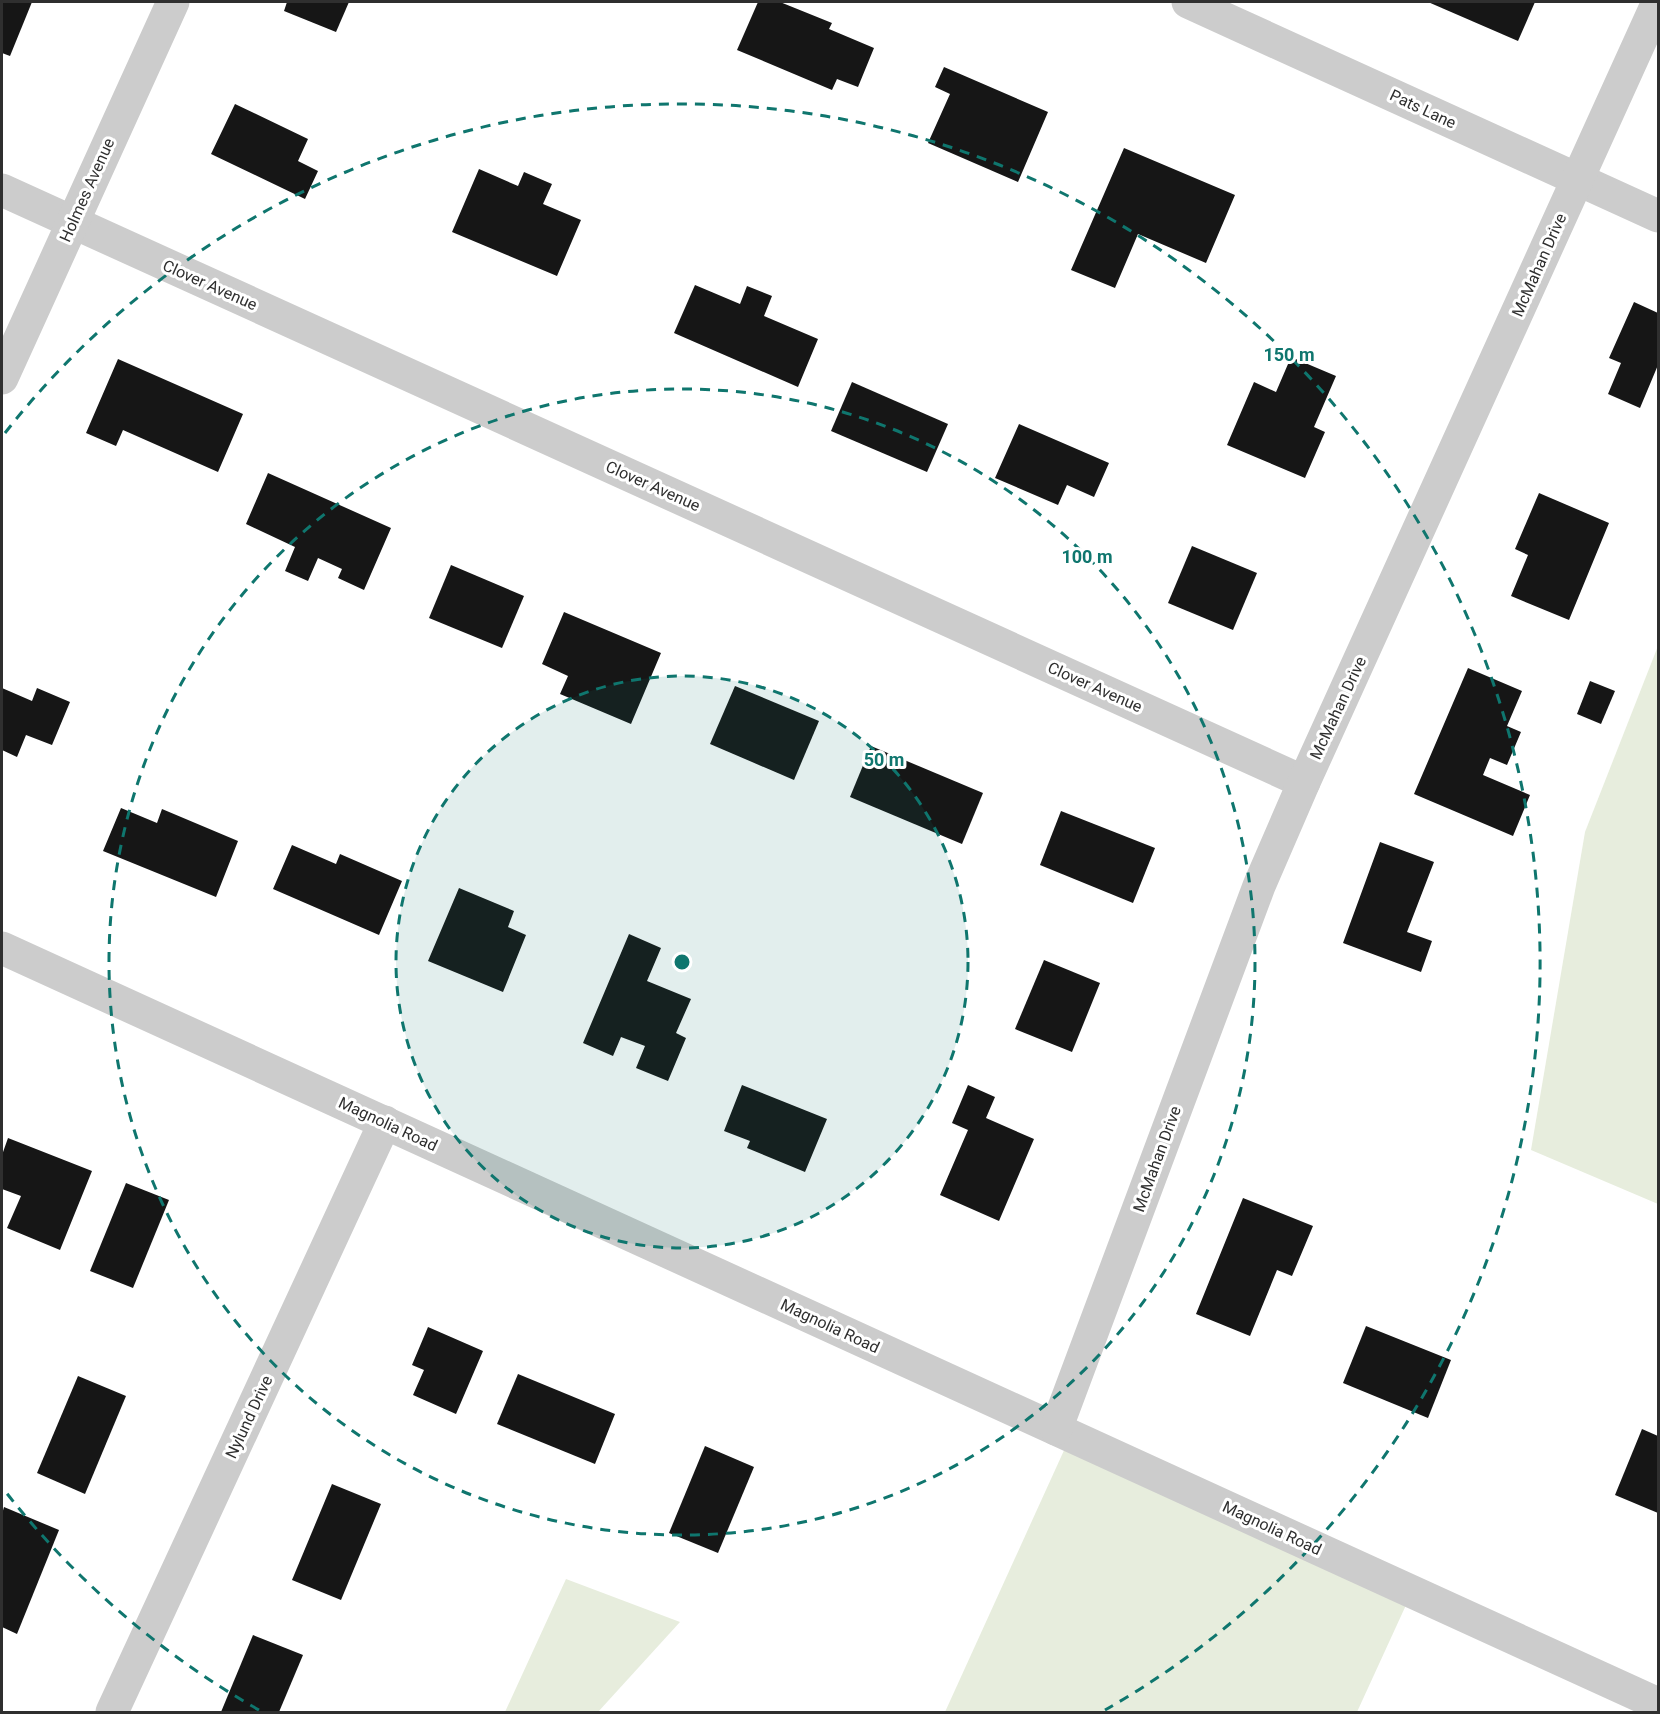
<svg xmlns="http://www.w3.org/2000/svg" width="1660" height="1714" viewBox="0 0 1660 1714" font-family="Roboto,sans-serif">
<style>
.green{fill:#e7eddd}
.building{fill:#161616}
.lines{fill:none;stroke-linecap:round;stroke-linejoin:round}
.minor{stroke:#ccc;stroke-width:33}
.ring{fill:none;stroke:#0f766e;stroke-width:3;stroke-dasharray:10 8}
.labels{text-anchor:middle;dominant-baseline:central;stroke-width:6;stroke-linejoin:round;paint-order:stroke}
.street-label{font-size:16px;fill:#2f2f2f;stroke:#fff}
.centre{fill:#0f766e;stroke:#fff;stroke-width:3}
.ring-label{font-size:18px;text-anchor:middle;font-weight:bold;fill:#0f766e;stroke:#fff;stroke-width:6;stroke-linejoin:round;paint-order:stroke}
</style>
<rect width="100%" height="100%" fill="#fff"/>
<g class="green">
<polygon points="1658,646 1658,1204 1531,1150 1585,832"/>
<polygon points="1071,1435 1412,1592 1357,1712 945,1712"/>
<polygon points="566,1579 680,1622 598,1712 505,1712"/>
</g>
<g class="building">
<polygon points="2,2 32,2 10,56 2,53"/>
<polygon points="287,2 349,2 336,32 284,11"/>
<polygon points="758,2 780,2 832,23 829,29 874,48 858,87 837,79 832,90 737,50"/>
<polygon points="1428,2 1535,2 1518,41"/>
<polygon points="944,67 1048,112 1018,182 928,143 950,94 935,87"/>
<polygon points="235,104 308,139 298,161 318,171 305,199 211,154"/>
<polygon points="1124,148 1235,195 1206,263 1138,234 1115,288 1071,270"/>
<polygon points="479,169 518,186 524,172 552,184 543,204 581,220 557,276 452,232"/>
<polygon points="695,285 740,304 747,286 772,296 764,316 818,339 798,387 674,333"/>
<polygon points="1634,302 1658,313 1658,365 1640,408 1608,394 1621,363 1609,358"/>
<polygon points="1291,357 1336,376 1314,427 1325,432 1305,478 1227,445 1254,382 1276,392"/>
<polygon points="118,359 243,414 218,472 123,430 116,446 86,433"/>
<polygon points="852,382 948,424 927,472 831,431"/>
<polygon points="1019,424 1109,463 1094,497 1067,485 1058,505 995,478"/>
<polygon points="268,473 391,528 364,590 338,578 342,569 318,558 308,581 285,571 295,547 246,524"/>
<polygon points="1539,493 1609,523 1569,620 1511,596 1528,555 1515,549"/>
<polygon points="1192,546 1257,573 1233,630 1168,603"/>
<polygon points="451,565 524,596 502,648 429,618"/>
<polygon points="564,612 661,653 631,724 560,694 568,676 542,664"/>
<polygon points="1468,668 1522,691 1507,726 1521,732 1507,765 1490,758 1483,775 1530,795 1513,836 1414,794"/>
<polygon points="1590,681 1615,691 1601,724 1577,714"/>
<polygon points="735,686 819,721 794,780 710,744"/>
<polygon points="2,688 32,701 37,688 70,702 52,745 26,735 17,757 2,750"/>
<polygon points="871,746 983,793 962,844 850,797"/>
<polygon points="121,808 157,823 162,809 238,841 216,897 103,851"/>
<polygon points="1061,811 1155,848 1133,903 1040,865"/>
<polygon points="1380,842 1434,862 1407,932 1432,941 1421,972 1343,943"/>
<polygon points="292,845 336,864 340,854 402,881 379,935 273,889"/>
<polygon points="459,888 514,911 508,927 526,935 503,992 428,961"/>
<polygon points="629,934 661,948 647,981 691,999 676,1033 686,1038 668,1081 636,1068 645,1046 621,1037 613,1056 583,1043"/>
<polygon points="1044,960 1100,983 1072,1052 1015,1029"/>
<polygon points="742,1085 827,1119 805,1172 747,1148 750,1141 724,1131"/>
<polygon points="968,1085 995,1097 986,1118 1034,1139 999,1221 940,1195 968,1130 952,1123"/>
<polygon points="8,1138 92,1171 60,1250 7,1228 21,1196 2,1189 2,1155"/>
<polygon points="126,1183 169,1200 133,1288 90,1271"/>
<polygon points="1243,1198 1313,1226 1292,1276 1277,1270 1250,1336 1196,1314"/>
<polygon points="1366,1326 1451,1360 1428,1418 1343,1383"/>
<polygon points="428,1327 483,1351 456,1414 413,1395 424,1370 412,1365"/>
<polygon points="518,1374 615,1414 595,1464 497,1424"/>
<polygon points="78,1376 126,1396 85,1494 37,1473"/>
<polygon points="1642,1429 1658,1436 1658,1513 1615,1495"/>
<polygon points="705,1446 754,1467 718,1553 669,1533"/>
<polygon points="332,1484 381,1504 341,1600 292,1580"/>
<polygon points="4,1507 59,1530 17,1634 2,1627 2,1514"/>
<polygon points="253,1635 303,1655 279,1712 221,1712"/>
</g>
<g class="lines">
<g class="minor">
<polyline points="1188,2 1658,216"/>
<polyline points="2,190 1304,782"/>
<polyline points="2,378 173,2"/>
<polyline points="2,948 1658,1704"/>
<polyline points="1056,1429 1259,886 1304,782 1658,2"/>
<polyline points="112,1712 385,1122"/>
</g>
</g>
<circle cx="682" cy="962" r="286" fill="#0f766e" fill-opacity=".12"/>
<g class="ring">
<circle cx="682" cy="962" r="286"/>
<circle cx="682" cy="962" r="573"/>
<path d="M259 1710A859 859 0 0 1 5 1491M5 433A859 859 0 1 1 1105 1710"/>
</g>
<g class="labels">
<g class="street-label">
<text transform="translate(1423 109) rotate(25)">Pats Lane</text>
<text transform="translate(87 190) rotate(-66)">Holmes Avenue</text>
<text transform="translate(1539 265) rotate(-66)">McMahan Drive</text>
<text transform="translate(210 285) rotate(24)">Clover Avenue</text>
<text transform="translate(653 486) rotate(24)">Clover Avenue</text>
<text transform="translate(1095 687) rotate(24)">Clover Avenue</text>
<text transform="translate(1338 708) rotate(-65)">McMahan Drive</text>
<text transform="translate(388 1124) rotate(25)">Magnolia Road</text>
<text transform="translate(1157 1159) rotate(-70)">McMahan Drive</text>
<text transform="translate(830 1326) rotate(25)">Magnolia Road</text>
<text transform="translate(249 1417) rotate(-65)">Nylund Drive</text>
<text transform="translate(1272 1528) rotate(25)">Magnolia Road</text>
</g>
</g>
<circle cx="682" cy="962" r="9" class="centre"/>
<g class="ring-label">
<text x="1289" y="361">150 m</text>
<text x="1087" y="563">100 m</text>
<text x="884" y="766">50 m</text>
</g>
<rect width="1660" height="1714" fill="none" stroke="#2f2f2f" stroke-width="6"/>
</svg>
